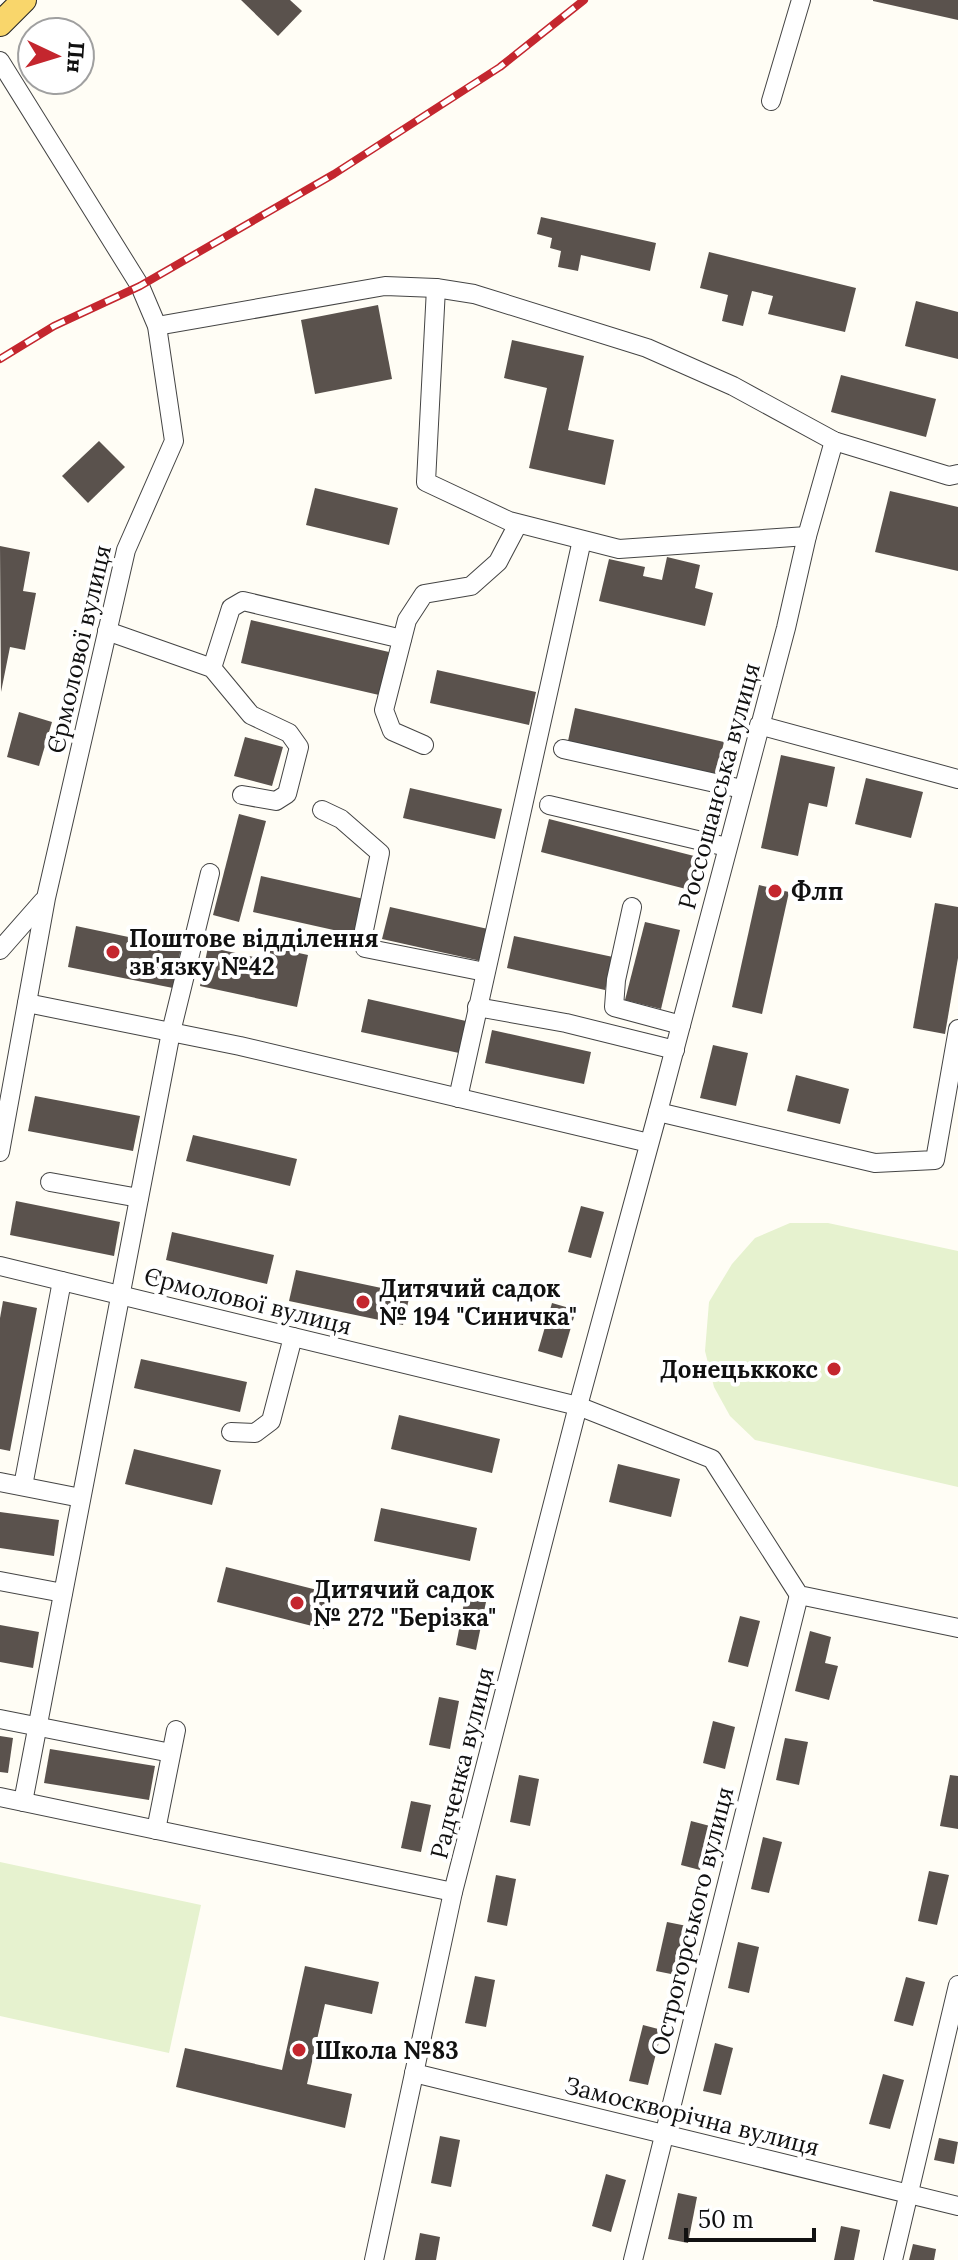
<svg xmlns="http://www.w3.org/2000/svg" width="958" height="2260" viewBox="0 0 958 2260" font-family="Lora,serif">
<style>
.pitch{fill:#e6f2cf}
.building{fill:#5a524d}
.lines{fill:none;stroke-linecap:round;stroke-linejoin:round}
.minor-casing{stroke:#444;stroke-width:20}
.major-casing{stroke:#222;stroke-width:26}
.minor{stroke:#fff;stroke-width:18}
.major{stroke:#f9d66b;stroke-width:24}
.rail-casing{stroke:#c4262e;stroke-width:8}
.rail{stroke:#fff;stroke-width:5;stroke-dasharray:15;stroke-linecap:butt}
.poi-dot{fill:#c4262e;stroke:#fff;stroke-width:3}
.labels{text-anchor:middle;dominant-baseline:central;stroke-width:8;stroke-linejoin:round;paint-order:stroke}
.street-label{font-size:24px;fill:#111;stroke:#fff}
.poi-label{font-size:24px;font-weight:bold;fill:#111;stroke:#fff;text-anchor:start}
</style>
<rect width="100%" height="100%" fill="#fffdf5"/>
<g class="pitch">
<polygon points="790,1223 828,1223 958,1251 958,1487 755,1440 730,1416 714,1387 705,1351 709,1302 732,1264 755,1238"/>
<polygon points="0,1862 201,1905 169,2053 0,2016"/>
</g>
<g class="building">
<polygon points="241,0 290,0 302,11 278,36"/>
<polygon points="873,0 958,0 958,20 873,1"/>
<polygon points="541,217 656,243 650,271 581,255 578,271 558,267 561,251 550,248 552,238 537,234"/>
<polygon points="709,252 856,288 845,332 768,314 773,296 752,291 743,326 722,321 728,295 700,288"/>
<polygon points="916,301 958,312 958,359 905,346"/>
<polygon points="378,305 392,379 315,394 301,320"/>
<polygon points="512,340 584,356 568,430 614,440 605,485 529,468 547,388 504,378"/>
<polygon points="841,375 936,399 926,437 831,412"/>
<polygon points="99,441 125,467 88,503 62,476"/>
<polygon points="315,488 398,508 389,545 306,525"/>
<polygon points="890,491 958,507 958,571 875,552"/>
<polygon points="0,546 30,552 23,591 36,593 25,650 10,647 1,692"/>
<polygon points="667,557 700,565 695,588 713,593 705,626 599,601 609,559 645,567 643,576 662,580"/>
<polygon points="251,620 389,652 379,695 241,663"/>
<polygon points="437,670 536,692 529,725 430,703"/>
<polygon points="575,708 724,742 716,775 568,741"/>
<polygon points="19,712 52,722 39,766 7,757"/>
<polygon points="245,737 283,747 272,786 234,776"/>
<polygon points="781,755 835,767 827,807 809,803 798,856 761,848"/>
<polygon points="866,778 923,792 911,838 855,824"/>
<polygon points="410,788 502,809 495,839 403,818"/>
<polygon points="239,814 266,821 239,922 213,915"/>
<polygon points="549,819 698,857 690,890 541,852"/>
<polygon points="261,876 364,899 356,935 253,912"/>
<polygon points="759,885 789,892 762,1014 732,1007"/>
<polygon points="935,903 958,907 958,958 945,1034 913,1028"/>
<polygon points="390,907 488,929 481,961 382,939"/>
<polygon points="645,922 680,930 661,1009 625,1000"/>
<polygon points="76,926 181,948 173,988 68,967"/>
<polygon points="514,936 613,957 605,990 507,968"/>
<polygon points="208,947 268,960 271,947 308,955 297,1007 200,986"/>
<polygon points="368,999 466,1021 459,1053 361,1032"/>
<polygon points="492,1030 591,1052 584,1084 485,1063"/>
<polygon points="713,1045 748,1053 736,1106 700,1098"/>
<polygon points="796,1075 849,1089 840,1124 787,1111"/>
<polygon points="35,1096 140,1116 133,1151 28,1131"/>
<polygon points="193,1135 297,1159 290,1186 186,1161"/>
<polygon points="16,1201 120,1222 114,1256 10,1235"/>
<polygon points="581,1206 604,1212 591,1258 568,1252"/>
<polygon points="172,1232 274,1255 267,1284 166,1260"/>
<polygon points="296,1270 410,1294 403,1325 289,1301"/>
<polygon points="3,1301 37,1308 10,1451 0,1449 0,1318"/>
<polygon points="552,1303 576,1310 562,1358 538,1351"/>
<polygon points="141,1359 247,1382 240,1412 134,1388"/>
<polygon points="399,1415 500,1439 492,1473 391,1449"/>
<polygon points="134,1449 221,1470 212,1505 125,1484"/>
<polygon points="618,1464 680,1479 671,1517 609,1502"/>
<polygon points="381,1508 477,1528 470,1561 374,1541"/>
<polygon points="0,1512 59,1520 54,1556 0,1548"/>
<polygon points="226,1567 333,1594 324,1629 217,1602"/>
<polygon points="465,1598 486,1602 476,1650 456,1645"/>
<polygon points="740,1616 760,1621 748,1667 728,1662"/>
<polygon points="0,1625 39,1632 33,1668 0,1662"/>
<polygon points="810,1631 831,1637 825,1663 838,1666 829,1700 795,1691"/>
<polygon points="439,1697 459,1701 450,1749 429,1745"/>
<polygon points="713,1721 735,1727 725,1769 703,1763"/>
<polygon points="0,1736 13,1738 8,1773 0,1772"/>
<polygon points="785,1738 808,1742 799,1785 776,1780"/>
<polygon points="50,1749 155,1766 149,1800 44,1783"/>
<polygon points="519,1775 539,1779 530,1826 510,1822"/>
<polygon points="950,1775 958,1776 958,1829 940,1826"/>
<polygon points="411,1801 431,1805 421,1852 401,1848"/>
<polygon points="691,1821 710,1826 700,1870 681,1865"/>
<polygon points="763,1837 782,1842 769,1893 751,1889"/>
<polygon points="929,1871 949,1875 937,1925 918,1921"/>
<polygon points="496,1875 516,1879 507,1926 487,1922"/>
<polygon points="667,1922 687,1926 676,1975 656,1971"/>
<polygon points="738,1942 759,1947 749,1993 728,1988"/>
<polygon points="305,1966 379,1982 372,2014 325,2004 307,2084 352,2094 345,2128 176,2087 185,2048 282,2070"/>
<polygon points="475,1976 495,1980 486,2027 465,2023"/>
<polygon points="906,1977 925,1982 913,2026 894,2021"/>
<polygon points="643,2025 662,2030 648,2085 629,2081"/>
<polygon points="715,2043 733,2048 721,2095 703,2091"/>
<polygon points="883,2074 904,2080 890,2129 869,2124"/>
<polygon points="440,2136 460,2140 451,2187 431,2183"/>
<polygon points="939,2138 958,2142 954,2164 934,2160"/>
<polygon points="606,2174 626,2180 611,2232 592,2226"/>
<polygon points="678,2193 697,2197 688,2243 668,2239"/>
<polygon points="841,2226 860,2230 854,2260 834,2260"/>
<polygon points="420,2233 440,2237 436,2260 415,2260"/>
<polygon points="913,2244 936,2249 934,2260 909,2260"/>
</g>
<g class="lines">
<defs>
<g id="minor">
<polyline points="0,61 140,286 157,326 174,441 126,550 46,898 0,1152"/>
<polyline points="771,101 801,0"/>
<polyline points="436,288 426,482 509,521 619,549 807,536"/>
<polyline points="157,326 385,286 436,288 474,294 647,348 733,386 834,441 949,476 958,474"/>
<polyline points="107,631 212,668 251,715 289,733 299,747 287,794 276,801 242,795"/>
<polyline points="212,668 231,608 243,601 402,639"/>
<polyline points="759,725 958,779"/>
<polyline points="424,745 392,731 384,710 407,620 424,594 471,586 498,562 518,524"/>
<polyline points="563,749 742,789"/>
<polyline points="549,805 727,847"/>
<polyline points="322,810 341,819 380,853 364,930 365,948 485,972"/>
<polyline points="632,907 616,980 614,1007 681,1025"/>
<polyline points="0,950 43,901"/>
<polyline points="27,1003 240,1046 649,1143"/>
<polyline points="477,1007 566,1023 675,1050"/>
<polyline points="458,1098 582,540"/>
<polyline points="658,1112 875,1163 935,1160 958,1029"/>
<polyline points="50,1182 139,1198"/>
<polyline points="0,1266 578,1406 712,1459 799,1595 958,1628"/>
<polyline points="231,1432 255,1433 271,1421 293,1337"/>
<polyline points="0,1482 81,1498"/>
<polyline points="23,1486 62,1281"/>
<polyline points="0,1581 63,1593"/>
<polyline points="0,1719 171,1753"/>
<polyline points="0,1797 453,1892"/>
<polyline points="23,1802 171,1032 210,873"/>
<polyline points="156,1830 176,1730"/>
<polyline points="414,2073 958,2206"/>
<polyline points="374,2260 453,1892 578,1406 658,1112 786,628 807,536 834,441"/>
<polyline points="633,2260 799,1595"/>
<polyline points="893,2260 958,1985"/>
</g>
<polyline id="major" points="0,24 24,0"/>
</defs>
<use href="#minor" class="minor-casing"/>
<use href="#major" class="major-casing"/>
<use href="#minor" class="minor"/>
<use href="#major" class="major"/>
<defs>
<polyline id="rail" points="0,359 54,326 140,286 334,174 500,67 584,0"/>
</defs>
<use href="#rail" class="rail-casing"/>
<use href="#rail" class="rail"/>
</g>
<g class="poi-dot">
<circle cx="775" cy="891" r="8"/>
<circle cx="113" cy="952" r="8"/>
<circle cx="363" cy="1302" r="8"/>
<circle cx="834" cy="1369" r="8"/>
<circle cx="297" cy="1603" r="8"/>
<circle cx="299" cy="2050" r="8"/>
</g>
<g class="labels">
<g class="street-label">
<text transform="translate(79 649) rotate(-77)">Єрмолової вулиця</text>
<text transform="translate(719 786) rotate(-75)">Россошанська вулиця</text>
<text transform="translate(248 1301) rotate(14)">Єрмолової вулиця</text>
<text transform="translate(462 1763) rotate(-76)">Радченка вулиця</text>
<text transform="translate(692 1921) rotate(-76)">Острогорського вулиця</text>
<text transform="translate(692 2116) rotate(14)">Замоскворічна вулиця</text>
</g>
<g class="poi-label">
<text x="791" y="891">Флп</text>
<text x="129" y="938">Поштове відділення<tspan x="129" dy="28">зв'язку №42</tspan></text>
<text x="379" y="1288">Дитячий садок<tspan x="379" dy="28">№ 194 "Синичка"</tspan></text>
<text x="818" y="1369" text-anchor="end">Донецьккокс</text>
<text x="313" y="1589">Дитячий садок<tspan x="313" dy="28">№ 272 "Берізка"</tspan></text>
<text x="315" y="2050">Школа №83</text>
</g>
</g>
<g transform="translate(56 56) rotate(94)"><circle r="38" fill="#ffffff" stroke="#a0a0a0" stroke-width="2"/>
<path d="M0-6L14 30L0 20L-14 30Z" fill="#c4262e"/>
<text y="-12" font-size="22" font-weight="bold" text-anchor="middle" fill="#111111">Пн</text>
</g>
<path d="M686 2228v12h128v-12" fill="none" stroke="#111111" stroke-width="4"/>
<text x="698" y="2228" font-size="24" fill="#111111" stroke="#ffffff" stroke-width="6" paint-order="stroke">50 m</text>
</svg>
